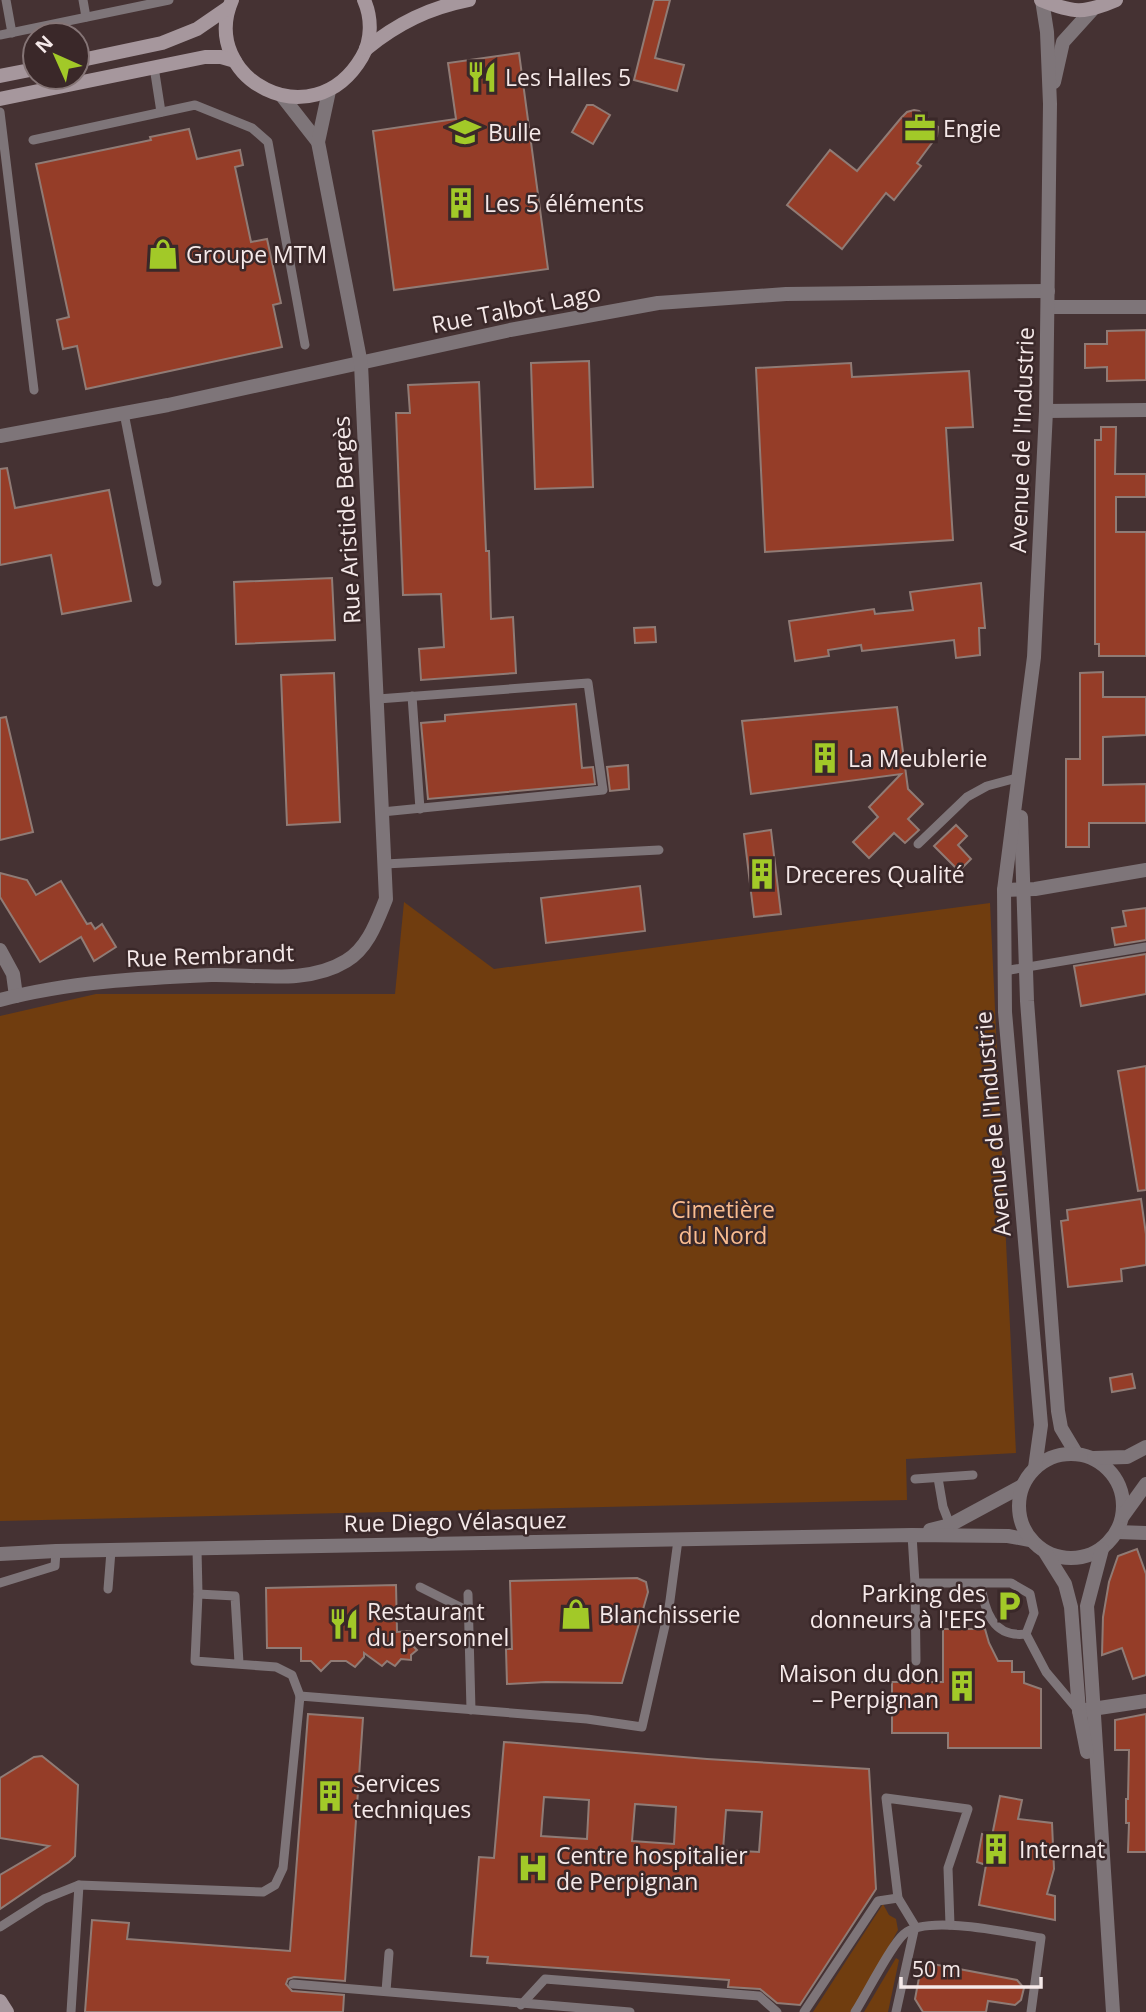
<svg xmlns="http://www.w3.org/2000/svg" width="1146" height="2012" viewBox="0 0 1146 2012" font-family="'Open Sans',sans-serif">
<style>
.green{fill:#703d0f}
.building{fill:#953d28;stroke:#907b75;stroke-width:2;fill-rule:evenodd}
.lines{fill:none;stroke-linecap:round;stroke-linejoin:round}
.service{stroke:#7e7579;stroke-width:9}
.minor{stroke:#7e7579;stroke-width:14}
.tertiary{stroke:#7e7579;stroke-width:14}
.secondary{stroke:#a6979d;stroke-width:14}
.labels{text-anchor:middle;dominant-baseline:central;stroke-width:5;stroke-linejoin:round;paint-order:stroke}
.poi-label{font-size:23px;fill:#f5e9e9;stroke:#3a2829;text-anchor:start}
.street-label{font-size:23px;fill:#f5e9e9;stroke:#3a2829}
.park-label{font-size:23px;fill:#fabc90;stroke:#3a2829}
</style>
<rect width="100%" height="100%" fill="#453233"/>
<g class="green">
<polygon points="404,902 494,969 990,903 1016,1453 906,1459 907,1500 0,1521 0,1016 96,994 395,994"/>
<polygon points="883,1904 889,1915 896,1919 898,1930 853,2012 813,2012"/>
<polygon points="896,1958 899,1960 888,2012 864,2012"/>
</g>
<g class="building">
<polygon points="654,0 670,0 655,58 684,65 677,91 634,80"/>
<polygon points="519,53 548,269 394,290 373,131 456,119 448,63"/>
<polygon points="587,105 593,105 610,115 593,144 572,132"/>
<polygon points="914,110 919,111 938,127 937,136 917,163 921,166 894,200 886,193 842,249 787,205 830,150 857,171 901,118 907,112"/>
<polygon points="189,129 197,159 240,150 243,165 235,167 251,242 267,239 281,303 273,305 282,347 86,389 77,346 63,349 57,320 69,317 36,164 151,140 150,137"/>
<polygon points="1146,330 1146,380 1107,381 1107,367 1085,368 1085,344 1107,344 1107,331"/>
<polygon points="589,361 593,487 535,489 531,363"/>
<polygon points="851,363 852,377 969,371 973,427 946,428 953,540 765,552 756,368"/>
<polygon points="479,382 486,551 489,551 491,619 513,617 516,673 421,680 419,649 444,647 441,594 403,595 396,413 410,413 408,385"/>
<polygon points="1101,427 1116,427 1115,474 1146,474 1146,497 1116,497 1116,532 1146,532 1146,656 1099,656 1099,644 1095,644 1095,440 1101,440"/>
<polygon points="7,468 15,508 109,490 131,601 62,614 51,555 0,565 0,469"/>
<polygon points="332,578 335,640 236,644 234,582"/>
<polygon points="981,583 985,628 979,628 980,655 956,658 954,640 862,651 861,645 828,650 829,656 795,661 789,621 874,609 875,614 913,610 910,592"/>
<polygon points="655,627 656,642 635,643 634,628"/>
<polygon points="1103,672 1103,697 1146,697 1146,735 1103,737 1103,785 1146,784 1146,823 1089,823 1089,847 1066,847 1066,759 1080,759 1080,673"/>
<polygon points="334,673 340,822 287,825 281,675"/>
<polygon points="576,704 582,768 593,767 595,784 428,799 421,723 445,721 445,715"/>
<polygon points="897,707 908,789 923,804 908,819 919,830 905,843 894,833 869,858 853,842 878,817 869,807 901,774 751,794 742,721"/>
<polygon points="6,717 33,832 0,840 0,718"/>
<polygon points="628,765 629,789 610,791 607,767"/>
<polygon points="956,825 967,836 958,845 971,859 959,871 934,846"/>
<polygon points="771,830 781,914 754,917 744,834"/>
<polygon points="0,873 27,880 36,895 61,881 87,924 91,923 95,929 102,924 116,947 94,961 81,937 40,962 0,897"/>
<polygon points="640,886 645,931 546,943 541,898"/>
<polygon points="1146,908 1146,940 1115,945 1112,928 1126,926 1123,911"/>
<polygon points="1146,954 1146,994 1081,1006 1074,966"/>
<polygon points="1146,1066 1146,1190 1138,1191 1118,1071"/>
<polygon points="1141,1199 1146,1234 1146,1265 1121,1269 1122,1281 1068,1287 1061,1221 1068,1220 1067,1210"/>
<polygon points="1132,1374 1135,1388 1112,1392 1110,1378"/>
<polygon points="1137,1549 1146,1574 1146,1675 1133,1679 1122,1648 1102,1655 1103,1617 1109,1582 1118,1556"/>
<polygon points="637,1578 646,1582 648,1592 622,1683 546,1682 507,1684 506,1649 512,1649 510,1581"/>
<polygon points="396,1585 397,1632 410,1631 410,1643 417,1650 411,1655 411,1660 401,1659 395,1666 387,1661 382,1666 364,1653 364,1657 355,1667 346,1661 331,1661 321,1671 311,1661 301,1661 301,1648 267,1648 266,1588"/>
<polygon points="943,1629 985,1629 989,1643 998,1661 1012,1661 1012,1672 1024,1672 1024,1683 1041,1689 1041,1748 948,1748 948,1733 892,1733 892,1682 943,1682"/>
<polygon points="308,1714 363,1718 345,1981 294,1977 288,1979 286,1984 292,1991 344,1995 343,2012 85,2012 92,1920 129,1923 127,1939 290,1951"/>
<polygon points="1146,1714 1146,1852 1128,1852 1129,1823 1126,1823 1126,1799 1128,1799 1129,1750 1115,1750 1115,1720"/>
<path d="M504,1742L707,1759L869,1769L876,1889L800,2005L777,2003L760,1989L728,1987L729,1980L487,1963L488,1957L471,1956L479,1857L494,1858ZM544,1797L589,1800L587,1839L541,1836ZM635,1804L676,1807L674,1844L632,1841ZM726,1810L762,1812L759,1852L723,1850Z"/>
<polygon points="42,1756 78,1785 75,1856 69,1862 0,1909 0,1875 49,1846 0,1838 0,1778 34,1757"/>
<polygon points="1000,1796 1022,1800 1018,1819 1052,1823 1054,1869 1047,1894 1055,1896 1055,1920 979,1905 986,1865 977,1862 982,1834 992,1836"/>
<polygon points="922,1962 1017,1980 1024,1988 1021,2000 1015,2005 988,2001 986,2012 923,2012 915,1999"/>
</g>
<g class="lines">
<g class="service">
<polyline points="6,0 12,33"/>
<polyline points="83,0 86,17"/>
<polyline points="0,35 169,0"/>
<polyline points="154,67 161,112"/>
<polyline points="0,112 34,390"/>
<polyline points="33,140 195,105 252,128 268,142 305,345"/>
<polyline points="124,413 157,582"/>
<polyline points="412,696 420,809"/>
<polyline points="378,699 588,683 603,790 382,812"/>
<polyline points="918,844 967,797 987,786 1020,777"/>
<polyline points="385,864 659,850"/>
<polyline points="1004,971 1146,947"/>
<polyline points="938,1478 943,1507 950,1525"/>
<polyline points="915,1479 973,1475"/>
<polyline points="912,1535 915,1583 916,1661"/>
<polyline points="197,1549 198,1594"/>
<polyline points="0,1583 55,1566 56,1551"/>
<path d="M915,1583H1011L1030,1594L1034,1613L1026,1634C993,1638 984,1611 981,1583"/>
<polyline points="420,1587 468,1611"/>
<polyline points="108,1589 111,1551"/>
<polyline points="468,1594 471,1710"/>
<polyline points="1026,1634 1046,1672 1078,1710"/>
<polyline points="239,1663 235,1596 198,1594 195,1661 276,1667 292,1675 300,1696"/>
<polyline points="0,1927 44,1899 79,1885 263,1892 275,1885 283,1868 300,1696 587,1719 642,1727 669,1608 678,1540"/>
<polyline points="293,1984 630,2012"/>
<polyline points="386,1991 389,1953"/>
<polyline points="521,2005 545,1979 759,1996 777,2012"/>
<polyline points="71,2012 79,1885"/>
<polyline points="804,2012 878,1901 898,1898"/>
<path d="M855,2012C866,1995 891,1945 904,1934C926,1914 1011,1933 1041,1938L1031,2012"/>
<polyline points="896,2012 915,1926 898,1898 886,1798 968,1809 948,1868 950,1925"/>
</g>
<g class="minor">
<polyline points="282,96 318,142"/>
<polyline points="1048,307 1146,307"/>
<polyline points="1046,411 1146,410"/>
<polyline points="0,436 168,405 510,330 658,303 786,294 1048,291"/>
<polyline points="1004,890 1035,889 1146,870"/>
<polyline points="0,950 13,974 16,996"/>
<path d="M0,1000C68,982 141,978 211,975C255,974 307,985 346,961C368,948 377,921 386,899L361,364L318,142L329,91"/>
<polyline points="930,1530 950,1525 1022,1486"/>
<polyline points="1117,1532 1146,1533"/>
<polyline points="0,1554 56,1551 912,1535 1008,1536 1030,1540"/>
<polyline points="1079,1711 1146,1701"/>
</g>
<g class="tertiary">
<polyline points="1054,82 1063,42 1092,10"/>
<polyline points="1021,817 1027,1001 1058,1411 1061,1428 1076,1453"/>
<circle cx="1071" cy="1506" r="52"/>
<polyline points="1094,1458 1127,1457 1146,1447"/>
<polyline points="1035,1468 1041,1425 1005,1012 1004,890 1034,657 1046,411 1050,104 1047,32 1042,0"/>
<polyline points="1123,1516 1146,1484"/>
<polyline points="1102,1549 1087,1606 1113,2012"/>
<polyline points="1045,1552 1065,1584 1071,1607 1079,1711 1087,1752"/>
</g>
<g class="secondary">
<path d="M232,0C198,78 313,141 362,57C372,40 372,18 364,0"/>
<path d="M1041,0C1073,13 1084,14 1116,0"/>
<path d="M366,49C398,23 429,8 469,0"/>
<polyline points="77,61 162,43 197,29 229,7"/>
<polyline points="0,76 35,69"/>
<polyline points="0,99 205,57 221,57 235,61"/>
<polyline points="0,2001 7,2012"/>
</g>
</g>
<defs>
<symbol id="restaurant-bare" viewBox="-9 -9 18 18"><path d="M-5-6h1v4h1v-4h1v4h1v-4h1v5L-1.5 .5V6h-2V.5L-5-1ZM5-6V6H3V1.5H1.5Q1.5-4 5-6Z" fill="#a2c928" stroke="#3a2829" stroke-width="2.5" paint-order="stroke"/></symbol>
<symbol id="office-bare" viewBox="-9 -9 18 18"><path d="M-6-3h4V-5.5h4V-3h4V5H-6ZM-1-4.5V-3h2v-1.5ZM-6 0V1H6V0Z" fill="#a2c928" stroke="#3a2829" stroke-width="2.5" paint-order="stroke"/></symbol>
<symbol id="school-bare" viewBox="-9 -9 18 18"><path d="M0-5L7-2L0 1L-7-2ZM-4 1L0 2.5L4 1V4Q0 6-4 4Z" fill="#a2c928" stroke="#3a2829" stroke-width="2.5" paint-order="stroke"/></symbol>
<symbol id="building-bare" viewBox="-9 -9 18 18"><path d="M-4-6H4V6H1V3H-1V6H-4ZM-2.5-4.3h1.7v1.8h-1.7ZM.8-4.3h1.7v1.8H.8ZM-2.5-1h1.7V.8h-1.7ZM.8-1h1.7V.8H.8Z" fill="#a2c928" stroke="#3a2829" stroke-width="2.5" paint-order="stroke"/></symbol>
<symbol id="shop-bare" viewBox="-9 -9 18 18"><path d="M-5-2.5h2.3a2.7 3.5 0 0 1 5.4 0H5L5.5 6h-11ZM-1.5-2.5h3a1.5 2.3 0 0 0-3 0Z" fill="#a2c928" stroke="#3a2829" stroke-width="2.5" paint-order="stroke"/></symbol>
<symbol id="parking-bare" viewBox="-9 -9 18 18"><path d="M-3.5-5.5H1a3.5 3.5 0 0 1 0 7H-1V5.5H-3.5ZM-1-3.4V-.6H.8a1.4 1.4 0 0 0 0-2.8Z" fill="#a2c928" stroke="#3a2829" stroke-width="2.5" paint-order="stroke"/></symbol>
<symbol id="hospital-bare" viewBox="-9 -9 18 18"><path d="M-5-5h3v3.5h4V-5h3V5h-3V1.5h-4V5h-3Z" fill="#a2c928" stroke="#3a2829" stroke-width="2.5" paint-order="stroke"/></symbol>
</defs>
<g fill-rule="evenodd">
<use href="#restaurant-bare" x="460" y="55" width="44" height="44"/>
<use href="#office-bare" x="898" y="106" width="44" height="44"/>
<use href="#school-bare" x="443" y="110" width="44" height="44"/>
<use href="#building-bare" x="439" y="181" width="44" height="44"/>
<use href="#shop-bare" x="141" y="232" width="44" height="44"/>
<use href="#building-bare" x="803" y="736" width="44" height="44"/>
<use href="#building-bare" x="740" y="852" width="44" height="44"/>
<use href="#parking-bare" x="987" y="1584" width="44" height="44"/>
<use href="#shop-bare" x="554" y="1592" width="44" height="44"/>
<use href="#restaurant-bare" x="322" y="1602" width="44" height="44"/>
<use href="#building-bare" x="940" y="1664" width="44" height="44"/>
<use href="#building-bare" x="308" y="1774" width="44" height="44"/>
<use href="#building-bare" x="974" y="1827" width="44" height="44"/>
<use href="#hospital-bare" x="511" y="1846" width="44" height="44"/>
</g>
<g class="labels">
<g class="poi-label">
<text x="505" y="77">Les Halles 5</text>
<text x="943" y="128">Engie</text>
<text x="488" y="132">Bulle</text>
<text x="484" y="203">Les 5 éléments</text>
<text x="186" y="254">Groupe MTM</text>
<text x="848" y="758">La Meublerie</text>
<text x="785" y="874">Dreceres Qualité</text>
<text x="986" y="1593" text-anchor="end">Parking des<tspan x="986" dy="26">donneurs à l'EFS</tspan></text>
<text x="367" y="1611">Restaurant<tspan x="367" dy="26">du personnel</tspan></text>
<text x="599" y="1614">Blanchisserie</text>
<text x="939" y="1673" text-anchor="end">Maison du don<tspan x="939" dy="26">– Perpignan</tspan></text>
<text x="353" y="1783">Services<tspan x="353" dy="26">techniques</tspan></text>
<text x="1019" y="1849">Internat</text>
<text x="556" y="1855">Centre hospitalier<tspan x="556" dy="26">de Perpignan</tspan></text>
</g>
<g class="street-label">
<text transform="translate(516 308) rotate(-11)">Rue Talbot Lago</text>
<text transform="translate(1021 440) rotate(-88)">Avenue de l'Industrie</text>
<text transform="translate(346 520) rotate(-93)">Rue Aristide Bergès</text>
<text transform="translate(210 955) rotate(-2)">Rue Rembrandt</text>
<text transform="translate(992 1124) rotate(-95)">Avenue de l'Industrie</text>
<text transform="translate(455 1521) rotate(-1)">Rue Diego Vélasquez</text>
</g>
<g class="park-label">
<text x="723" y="1209">Cimetière<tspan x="723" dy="26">du Nord</tspan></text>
</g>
</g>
<g transform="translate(56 56) rotate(315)"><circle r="33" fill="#3a2829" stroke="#857576" stroke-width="2"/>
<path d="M0-5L12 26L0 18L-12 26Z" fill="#a2c928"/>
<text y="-10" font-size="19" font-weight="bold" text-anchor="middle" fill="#f5e9e9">N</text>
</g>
<path d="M901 1977v10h140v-10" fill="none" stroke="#f5e9e9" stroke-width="3.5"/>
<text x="912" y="1977" font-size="21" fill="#f5e9e9" stroke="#3a2829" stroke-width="5" paint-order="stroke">50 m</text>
</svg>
